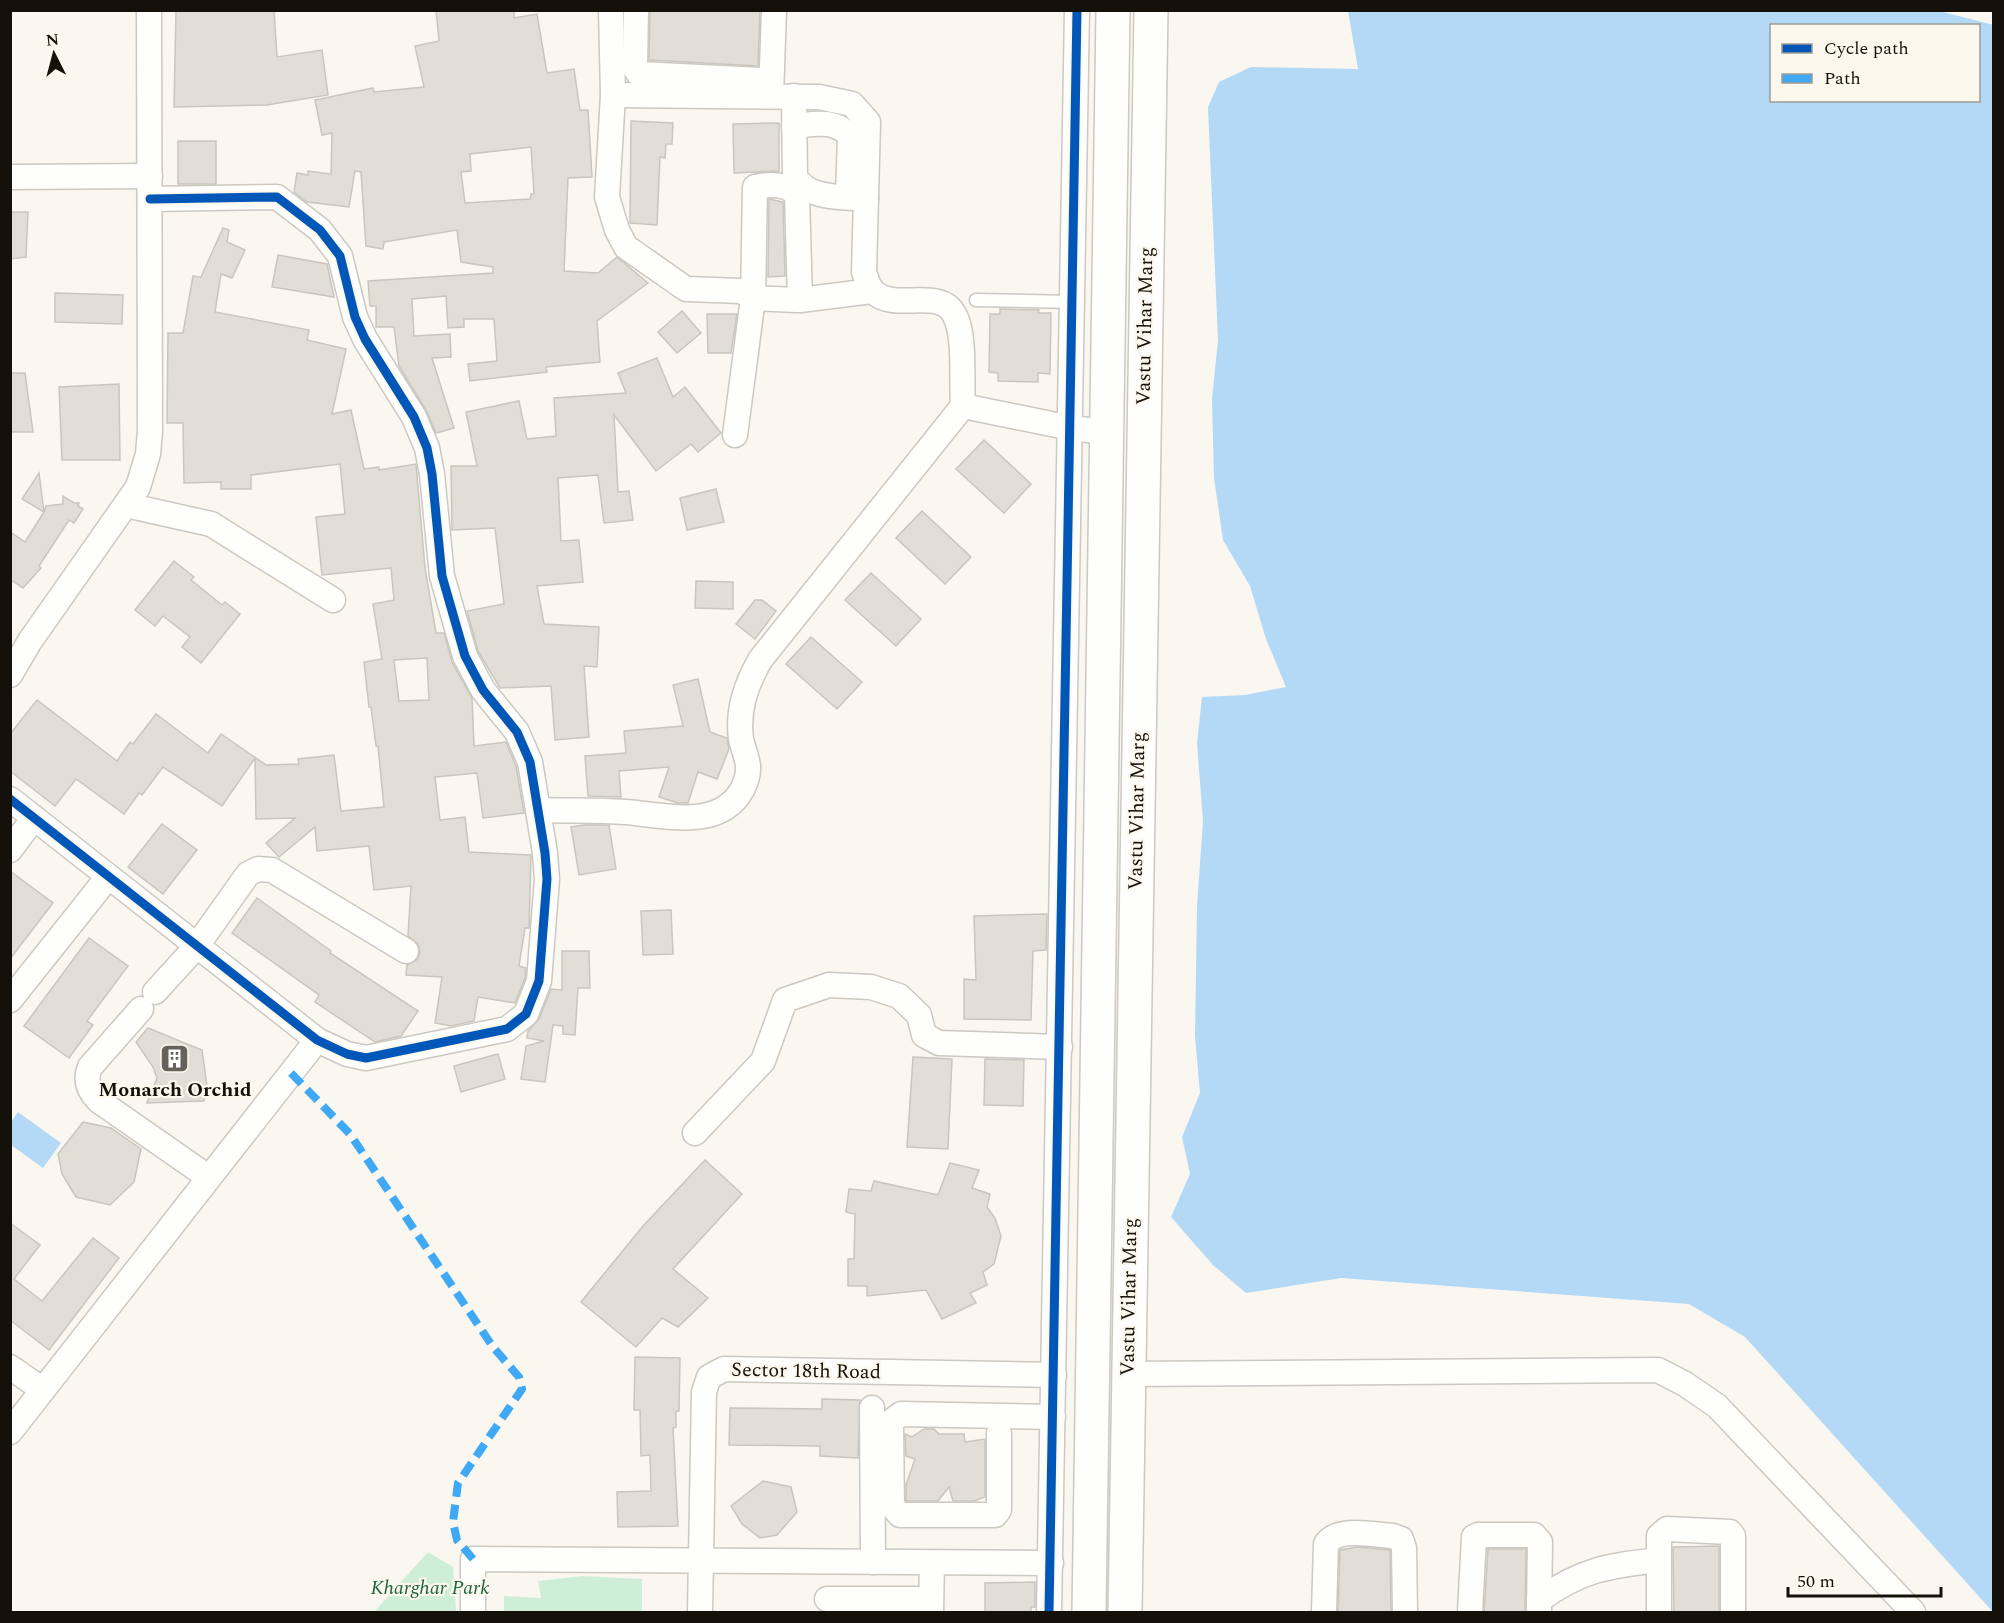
<svg xmlns="http://www.w3.org/2000/svg" width="2004" height="1623" viewBox="0 0 2004 1623" font-family="Spectral,serif">
<style>
.green{fill:#cfeed7}
.water{fill:#b3d9f6;fill-rule:evenodd}
.building{fill:#e1ded7;stroke:#c8c6bf;stroke-width:1.5;fill-rule:evenodd}
.lines{fill:none;stroke-linecap:round;stroke-linejoin:round}
.service-casing{stroke:#ccc8c2;stroke-width:15}
.minor-casing{stroke:#ccc8c2;stroke-width:27}
.primary-casing{stroke:#ccc8c2;stroke-width:36}
.service{stroke:#fefefd;stroke-width:12}
.minor{stroke:#fefefd;stroke-width:24}
.primary{stroke:#fefefd;stroke-width:33}
.quiet{stroke:#3fa9f5;stroke-width:8;stroke-dasharray:15 8;stroke-linecap:butt}
.cycleway-casing{stroke:#fdf8ed;stroke-width:13}
.cycleway{stroke:#0057b8;stroke-width:9}
.labels{text-anchor:middle;dominant-baseline:central;stroke-width:4.5;stroke-linejoin:round;paint-order:stroke}
.street-label{font-size:20px;fill:#14110b;stroke:#fdf8ed}
.poi-label{font-size:20px;font-weight:bold;fill:#14110b;stroke:#fdf8ed}
.park-label{font-size:20px;font-style:italic;fill:#1c6440;stroke:#fdf8ed}
</style>
<rect width="100%" height="100%" fill="#faf7f0"/>
<g class="green">
<polygon points="428,1552 453,1567 456,1612 374,1612"/>
<polygon points="582,1576 642,1579 642,1612 504,1612 504,1596 541,1598 538,1581"/>
</g>
<g class="water">
<path d="M1939,11L1994,25L1993,1612L1745,1337L1689,1304L1341,1278L1246,1293L1213,1265L1171,1217L1190,1174L1182,1137L1200,1093L1195,1036L1197,906L1203,821L1197,743L1202,697L1245,695L1286,687L1266,639L1250,586L1223,540L1214,478L1212,399L1218,340L1208,107L1219,82L1251,67L1358,69L1348,11ZM1772,26H1978V100H1772Z"/>
<polygon points="18,1112 61,1143 43,1168 11,1145 11,1122"/>
</g>
<g class="building">
<polygon points="274,10 277,57 322,50 328,95 267,105 174,107 176,11"/>
<path d="M436,10H514V18L537,14L547,73L574,69L580,110H588L592,177L568,178L564,271L598,273L617,257L648,283L597,321L600,362L546,367L547,372L470,381L468,364L497,361L494,319H464V327L448,328L446,296L412,299L414,336L450,334L451,357L432,358L454,428L436,433L426,410L399,366L394,327H376V306H370L368,281L493,273V267L461,262L457,230L384,242L383,249L366,246L361,172L355,171L349,207L307,202L294,192L297,173L308,175V171L331,174L332,133L322,135L315,100L373,88L374,92L424,87L415,46L439,41ZM531,147L534,194H531L530,199L465,203L461,172L471,171L470,154Z"/>
<polygon points="650,10 760,10 758,66 649,60"/>
<polygon points="631,121 673,123 672,144 666,144 665,158 660,157 657,225 630,223"/>
<polygon points="779,123 779,171 734,173 733,124"/>
<rect x="178" y="141" width="38" height="43"/>
<polygon points="769,199 783,202 785,276 768,277"/>
<polygon points="10,212 28,212 26,257 10,259"/>
<path d="M223,228L229,230L227,242L245,250L232,278L221,274L215,312L309,330L307,340L346,349L332,414L351,410L364,469L379,467V470L416,464L425,568L436,633H444L452,662L472,698L474,746L506,742L516,766L524,813L483,818L477,773L435,777L440,820L465,817L469,852L531,855L529,928H525L519,966L526,968L525,978L515,1003L478,997L474,1021L451,1026L435,1023L442,977L406,975L407,965L418,959L420,952L418,944L408,936L411,886L374,890L369,846L317,851L315,827L279,857L266,843L295,818L256,819L255,758L222,806L163,767L142,795L139,793L124,814L76,779L55,806L10,771V734L37,700L117,761L130,742L133,744L156,714L208,753L221,734L266,765L299,764L298,759L334,755L341,811L384,807L378,746H376L371,707H369L364,662L382,659L373,604L394,600L391,568L322,575L316,517L345,514L340,464L251,475V489H221V482L184,483L183,423H167L168,333H183L193,276L201,277ZM427,658L429,700L399,701L394,660Z"/>
<polygon points="278,255 327,264 334,297 272,287"/>
<polygon points="55,293 123,295 122,324 55,322"/>
<polygon points="1000,309 1039,310 1038,313 1051,313 1050,374 1038,373 1038,382 998,381 998,373 989,372 990,314 1000,314"/>
<polygon points="682,311 701,333 677,353 658,332"/>
<polygon points="707,314 737,314 731,353 708,353"/>
<polygon points="657,358 673,397 685,387 721,433 698,452 691,444 656,471 614,415 618,492 629,491 633,520 604,523 598,475 558,478 561,541 579,540 583,582 537,586 544,624 599,627 597,667 584,666 589,737 555,740 551,686 500,688 478,651 467,611 504,604 495,528 452,530 451,466 477,466 466,412 519,401 527,439 556,436 554,398 626,393 618,373"/>
<polygon points="10,373 25,373 33,432 10,432"/>
<polygon points="119,384 120,460 62,460 59,387"/>
<polygon points="984,440 1031,484 1004,513 956,469"/>
<polygon points="39,473 44,512 46,506 63,504 63,496 74,503 79,503 78,506 83,509 74,523 69,520 39,566 41,568 23,588 10,579 10,532 25,542 44,512 22,499"/>
<polygon points="716,489 724,522 687,530 680,498"/>
<polygon points="922,511 971,557 945,584 896,538"/>
<polygon points="174,561 194,577 191,580 222,605 225,602 240,614 201,663 182,647 190,637 163,616 155,626 135,610"/>
<polygon points="871,573 921,619 896,646 845,600"/>
<polygon points="696,581 733,582 733,609 695,608"/>
<polygon points="755,600 762,600 776,611 755,639 736,624"/>
<polygon points="811,637 862,682 837,709 786,664"/>
<polygon points="698,679 710,732 727,738 729,749 717,779 698,772 688,803 678,803 659,797 669,767 619,771 621,797 588,796 585,756 626,753 624,731 683,726 673,685"/>
<polygon points="162,824 197,850 163,894 128,867"/>
<polygon points="584,825 609,825 616,869 579,875 571,827"/>
<polygon points="10,871 53,903 10,959"/>
<polygon points="257,898 331,951 330,953 418,1011 401,1036 375,1042 315,1002 319,995 232,933"/>
<polygon points="671,910 673,954 643,955 641,911"/>
<polygon points="1047,914 1046,950 1033,951 1031,1020 964,1019 964,979 976,980 974,916"/>
<polygon points="89,938 128,966 87,1021 93,1025 69,1058 24,1026"/>
<polygon points="562,951 589,951 590,988 578,988 575,1035 563,1034 563,1026 553,1025 545,1082 521,1079 526,1046 544,1041 527,1038 528,1031 539,1019 551,989 562,990"/>
<polygon points="148,1028 202,1050 207,1086 204,1101 147,1103 157,1078 153,1067 136,1042"/>
<polygon points="498,1054 505,1079 461,1092 454,1066"/>
<polygon points="913,1057 952,1059 948,1149 907,1147"/>
<polygon points="985,1059 1024,1060 1023,1106 984,1105"/>
<polygon points="83,1122 111,1128 141,1149 134,1182 110,1205 76,1197 62,1174 58,1154"/>
<polygon points="705,1160 742,1194 673,1269 708,1298 678,1327 662,1318 636,1347 581,1302 643,1226"/>
<polygon points="950,1163 979,1170 972,1188 990,1194 987,1207 995,1218 1001,1236 994,1264 983,1272 987,1285 970,1293 976,1303 942,1319 926,1290 867,1296 867,1286 848,1286 848,1259 854,1259 855,1214 846,1212 849,1189 871,1191 874,1181 938,1195"/>
<polygon points="10,1223 40,1245 14,1279 42,1301 93,1238 119,1258 49,1350 10,1320"/>
<polygon points="635,1357 680,1358 679,1411 676,1411 676,1427 673,1428 678,1526 618,1527 617,1492 651,1491 650,1455 641,1456 640,1410 634,1410"/>
<polygon points="822,1399 860,1400 858,1458 820,1456 820,1446 729,1445 730,1408 822,1409"/>
<polygon points="924,1429 934,1429 939,1434 964,1434 965,1442 985,1439 985,1497 974,1501 953,1501 949,1487 938,1501 906,1501 906,1485 915,1459 906,1456 905,1434 912,1437"/>
<polygon points="763,1481 791,1487 797,1512 777,1535 760,1538 742,1524 731,1506"/>
<polygon points="1719,1546 1719,1612 1674,1612 1673,1547"/>
<polygon points="1357,1547 1390,1550 1391,1612 1338,1612 1340,1550"/>
<polygon points="1488,1549 1526,1549 1525,1612 1484,1612"/>
<polygon points="1035,1582 1035,1607 1031,1607 1031,1612 985,1612 985,1583"/>
</g>
<g class="lines">
<defs>
<polyline id="service" points="976,300 1073,302"/>
<g id="minor">
<polyline points="611,10 613,95 607,197 617,230 626,247 686,289 741,291 753,298 735,435"/>
<polyline points="636,10 635,68 639,74 762,80"/>
<path d="M613,95L819,97L852,104L868,122L864,272C866,278 869,288 874,292C894,312 940,287 954,314C966,334 961,381 963,406"/>
<polyline points="771,96 774,10"/>
<path d="M794,96L795,177C810,200 840,196 866,199"/>
<path d="M794,126C815,124 835,119 850,136L848,197"/>
<polyline points="10,177 150,176"/>
<path d="M800,300L797,195C788,183 768,184 755,187L753,298L797,300H800L872,291"/>
<polyline points="126,505 211,524 333,600"/>
<polyline points="10,675 30,641 138,487 148,454 150,431 149,10"/>
<polyline points="10,799 317,1040 347,1054 366,1058 507,1029 526,1014 539,981 547,879 545,853 530,762 517,732 483,690 465,656 442,576 432,474 427,448 414,417 365,339 355,317 340,256 320,230 277,197 150,199"/>
<path d="M538,810C568,811 597,810 626,812C662,815 713,829 738,796C744,788 749,776 748,766C747,757 743,748 741,739C737,710 746,685 760,660L963,406L1071,428L1106,432"/>
<polyline points="10,850 34,818"/>
<polyline points="155,992 196,947 248,874 258,869 272,870 406,951"/>
<polyline points="10,1000 108,877"/>
<path d="M141,1009L90,1067C84,1081 89,1091 99,1101L208,1177"/>
<polyline points="695,1133 763,1061 785,1000 829,985 871,987 899,996 919,1015 924,1035 939,1043 1060,1047"/>
<polyline points="10,1367 43,1390"/>
<polyline points="1128,1374 1658,1370 1685,1384 1717,1406 1913,1612"/>
<polyline points="872,1408 873,1562"/>
<polyline points="10,1432 317,1040"/>
<polyline points="999,1433 999,1510 995,1515 900,1515 892,1506 891,1426 893,1420 901,1414 1053,1417"/>
<polyline points="1659,1560 1659,1536 1667,1529 1730,1532 1733,1536 1733,1612"/>
<polyline points="827,1599 918,1599"/>
<path d="M1539,1600C1582,1569 1608,1566 1659,1560V1612"/>
<polyline points="473,1612 473,1559 1051,1563"/>
<polyline points="700,1612 704,1392 709,1377 724,1369 1054,1375"/>
<polyline points="931,1612 932,1563"/>
<polyline points="1049,1612 1077,10"/>
<path d="M1324,1612L1326,1544C1338,1526 1374,1535 1393,1536L1401,1539L1404,1548L1405,1612"/>
<polyline points="1470,1612 1474,1537 1478,1535 1534,1535 1540,1542 1539,1612"/>
</g>
<g id="primary">
<polyline points="1089,1612 1113,10"/>
<polyline points="1125,1612 1151,10"/>
</g>
</defs>
<use href="#service" class="service-casing"/>
<use href="#minor" class="minor-casing"/>
<use href="#primary" class="primary-casing"/>
<use href="#service" class="service"/>
<use href="#minor" class="minor"/>
<use href="#primary" class="primary"/>
<polyline class="quiet" points="291,1073 350,1134 493,1347 519,1377 522,1389 458,1483 453,1522 457,1540 473,1559"/>
<defs>
<g id="cycleway">
<polyline points="10,799 317,1040 347,1054 366,1058 507,1029 526,1014 539,981 547,879 545,853 530,762 517,732 483,690 465,656 442,576 432,474 427,448 414,417 365,339 355,317 340,256 320,230 277,197 150,199"/>
<polyline points="1049,1612 1077,10"/>
</g>
</defs>
<use href="#cycleway" class="cycleway-casing"/>
<use href="#cycleway" class="cycleway"/>
</g>
<defs>
<symbol id="building-square" viewBox="-11 -11 22 22"><rect x="-9" y="-9" width="18" height="18" rx="4" fill="#64625b" stroke="#fdf8ed"/><path d="M-4-6H4V6H1V3H-1V6H-4ZM-2.5-4.3h1.7v1.8h-1.7ZM.8-4.3h1.7v1.8H.8ZM-2.5-1h1.7V.8h-1.7ZM.8-1h1.7V.8H.8Z" fill="#fff"/></symbol>
</defs>
<g fill-rule="evenodd">
<use href="#building-square" x="158" y="1042" width="33" height="33"/>
</g>
<g class="labels">
<g class="street-label">
<text transform="translate(1145 326) rotate(-89)">Vastu Vihar Marg</text>
<text transform="translate(1137 811) rotate(-89)">Vastu Vihar Marg</text>
<text transform="translate(1129 1297) rotate(-89)">Vastu Vihar Marg</text>
<text transform="translate(806 1371) rotate(1)">Sector 18th Road</text>
</g>
<g class="poi-label">
<text x="175" y="1090">Monarch Orchid</text>
</g>
<g class="park-label">
<text x="430" y="1588">Kharghar Park</text>
</g>
</g>
<rect width="2004" height="1623" fill="none" stroke="#14110b" stroke-width="24"/>
<rect x="1770" y="24" width="210" height="78" fill="#fdf8ed" stroke="#a09c93" stroke-width="1.5"/>
<rect x="1782" y="44" width="30" height="9" fill="#0057b8" stroke="#a09c93" stroke-width="1.5"/>
<text x="1824" y="54" font-size="18" fill="#14110b">Cycle path</text>
<rect x="1782" y="74" width="30" height="9" fill="#3fa9f5" stroke="#a09c93" stroke-width="1.5"/>
<text x="1824" y="84" font-size="18" fill="#14110b">Path</text>
<g transform="translate(54 54) rotate(354)" stroke="#fdf8ed" stroke-width="4.5" paint-order="stroke">
<path d="M0-4.5L10 22L0 15L-10 22Z" fill="#14110b"/>
<text y="-9" font-size="16" font-weight="bold" text-anchor="middle" fill="#14110b">N</text>
</g>
<path d="M1788 1587v9h153v-9" fill="none" stroke="#14110b" stroke-width="3"/>
<text x="1797" y="1587" font-size="18" fill="#14110b" stroke="#fdf8ed" stroke-width="4.5" paint-order="stroke">50 m</text>
</svg>
